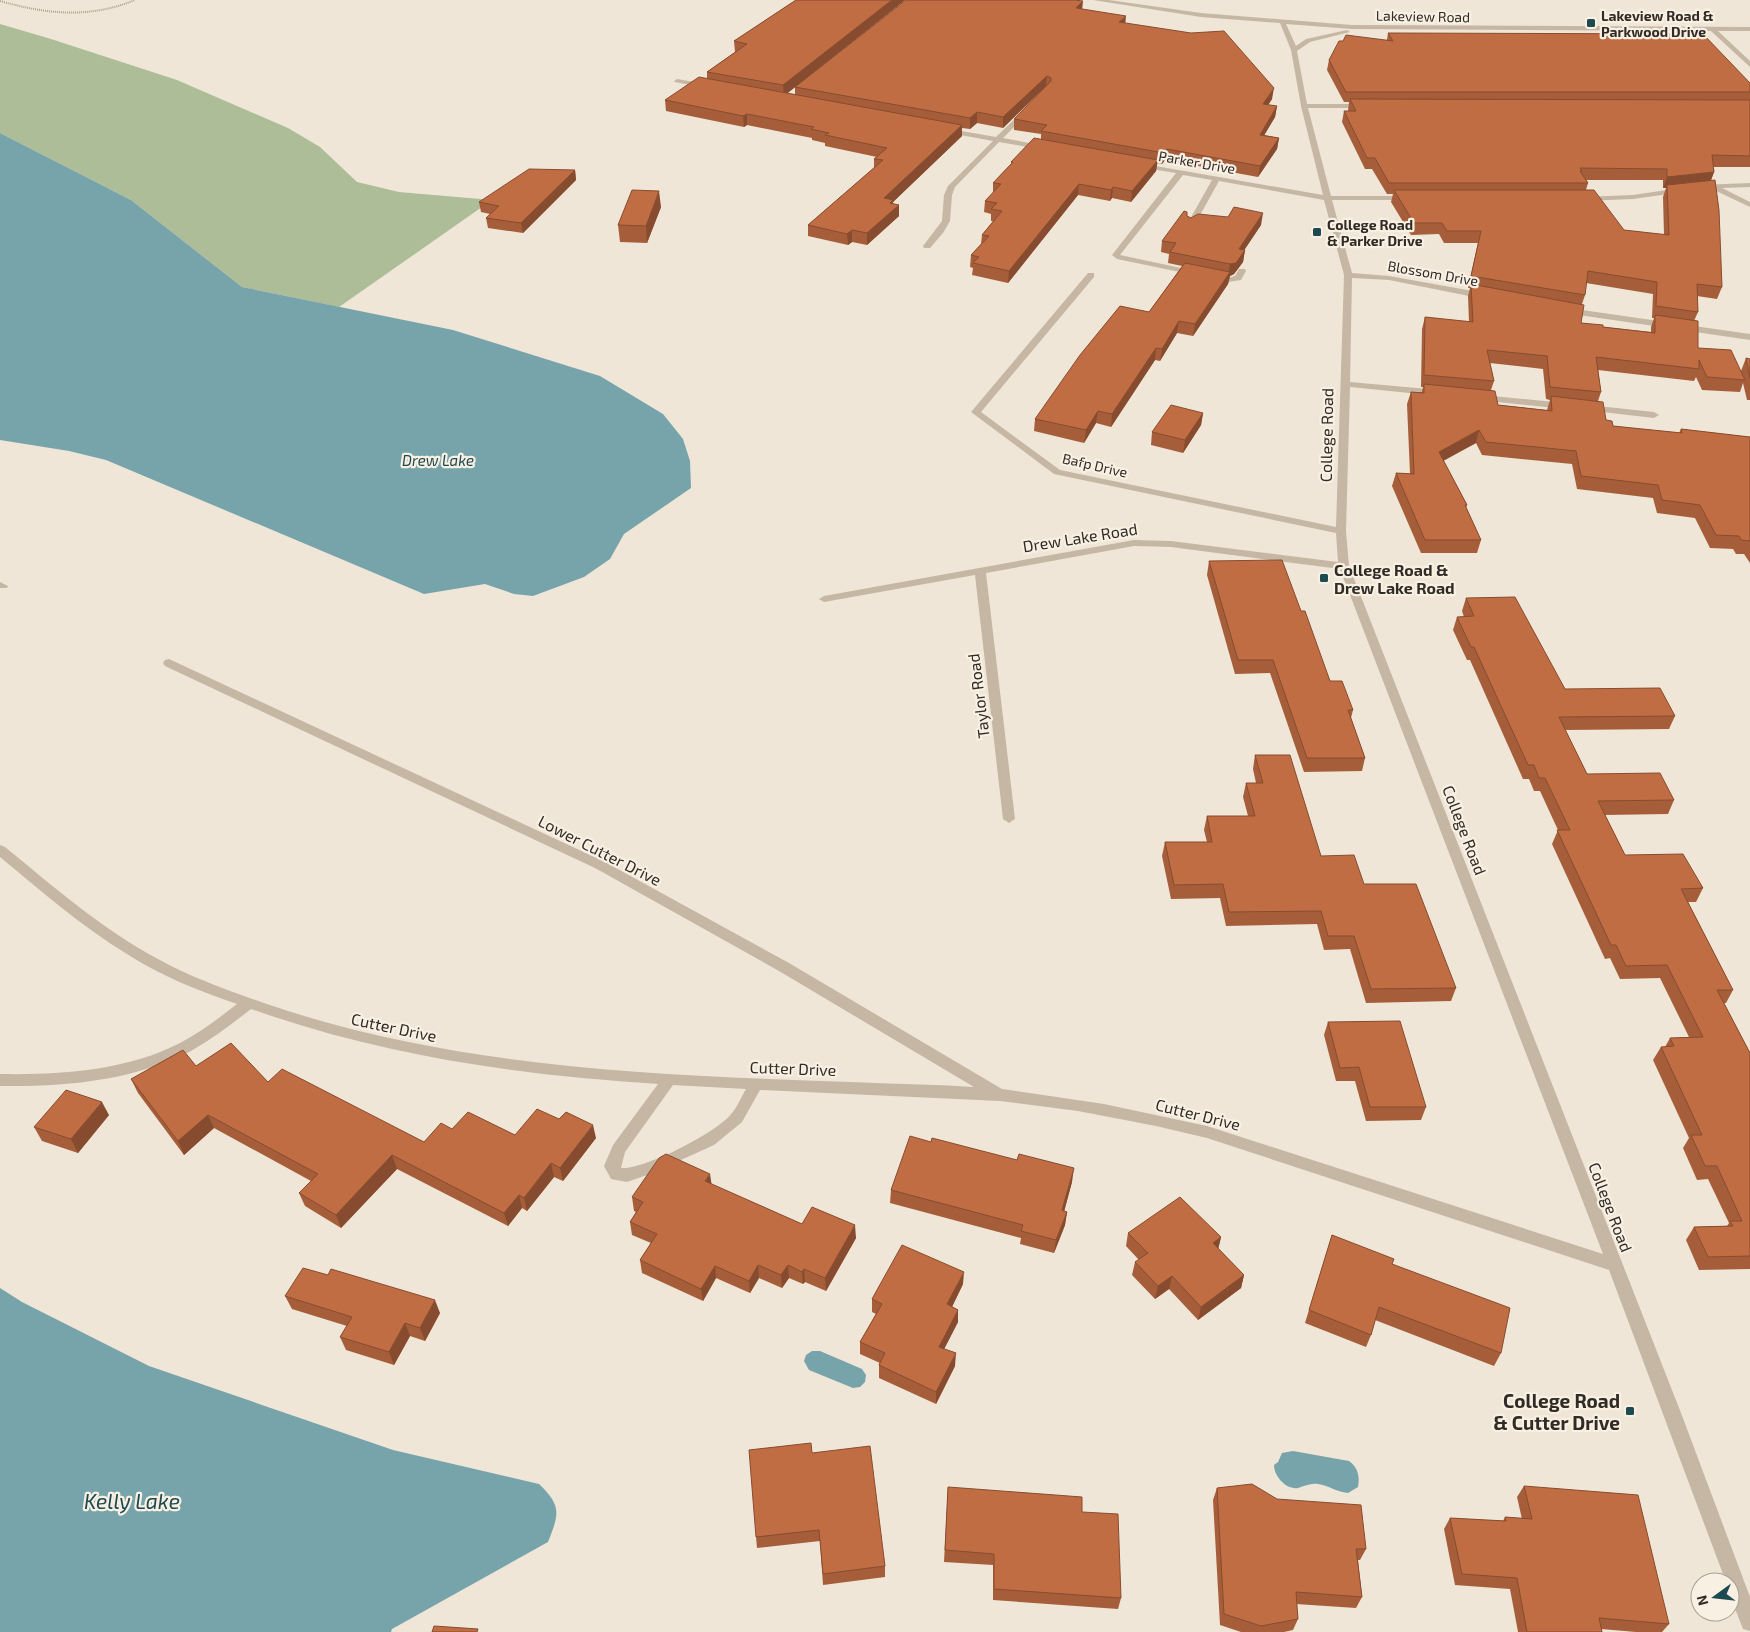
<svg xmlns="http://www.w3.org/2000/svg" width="1750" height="1632" viewBox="0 0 1750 1632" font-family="'Exo 2',sans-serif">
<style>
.green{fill:#adbd98}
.water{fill:#77a4ab}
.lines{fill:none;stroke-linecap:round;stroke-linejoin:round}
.path{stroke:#b2a18e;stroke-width:2;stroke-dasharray:1 1;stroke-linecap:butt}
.minor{fill:#c6b7a4;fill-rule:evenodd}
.wall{fill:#a65e3a;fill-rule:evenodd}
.shaded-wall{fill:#874c2f}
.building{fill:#c16d43;stroke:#874c2f}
.poi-dot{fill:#1d4951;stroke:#f8f0e3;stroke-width:2}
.labels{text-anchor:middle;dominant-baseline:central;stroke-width:4.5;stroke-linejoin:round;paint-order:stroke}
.far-poi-label{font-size:14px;font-weight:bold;fill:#322a25;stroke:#f8f0e3;text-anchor:start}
.far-street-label{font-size:14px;fill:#322a25;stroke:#f8f0e3}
.far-water-label{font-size:15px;font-style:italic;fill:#1d4951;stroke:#f8f0e3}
.street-label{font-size:16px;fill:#322a25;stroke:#f8f0e3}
.poi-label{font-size:16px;font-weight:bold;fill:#322a25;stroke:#f8f0e3;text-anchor:start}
.near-poi-label{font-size:19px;font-weight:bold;fill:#322a25;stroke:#f8f0e3;text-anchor:end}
.near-water-label{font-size:21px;font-style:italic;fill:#1d4951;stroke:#f8f0e3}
</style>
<rect width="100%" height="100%" fill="#efe6d7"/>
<polygon class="green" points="0,24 51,39 177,80 288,128 320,147 357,182 399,192 492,200 339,307 242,287 131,200 0,133"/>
<g class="water">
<polygon points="0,133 131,200 242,287 453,330 600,376 663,414 683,439 690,461 691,488 624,534 610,559 584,577 533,596 514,594 485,584 424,594 106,460 69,451 0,440"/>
<path d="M0,1288L22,1302L149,1366L393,1450L539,1484C562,1506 559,1514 548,1542L392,1629L391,1632H0Z"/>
<polygon points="812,1351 820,1351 862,1369 866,1375 865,1382 860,1387 853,1388 809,1370 804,1361 806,1355"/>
<path d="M1293,1451L1349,1461C1358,1467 1360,1477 1358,1487L1348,1493C1336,1492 1328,1485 1318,1484C1310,1483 1305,1486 1298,1488C1286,1490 1274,1476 1274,1465L1278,1462L1282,1453Z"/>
</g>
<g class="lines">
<path class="path" d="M0,1C46,14 89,19 135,0"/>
<g class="minor">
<path d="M1093,0H1109L1201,13L1352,25L1750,27V31H1718L1750,61V67L1711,31L1352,29L1286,24L1296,46L1306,39L1347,30L1350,32L1310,42L1297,51L1307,104H1365L1368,106L1365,108H1308L1331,196H1408L1412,198L1408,200H1332L1352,273L1389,276L1484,293L1488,296L1484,299L1389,280L1352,278L1350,382L1439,390L1444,393L1439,396L1350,387L1346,531L1349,566L1681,1413L1750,1597V1631L1743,1629C1737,1614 1730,1598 1730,1582H1726L1609,1270L1207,1138L1156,1126L1078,1111L1000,1101L760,1090L742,1122L714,1145L650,1174L627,1182L611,1179L604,1166L613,1145L658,1084C518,1075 384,1056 251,1009C232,1024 212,1039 191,1051C133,1081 64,1087 0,1086V1074C60,1075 125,1071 180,1043C201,1032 219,1018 237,1004C199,991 161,976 127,954C81,926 41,891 0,857V845L5,847C54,887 102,929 158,959C192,978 230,991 267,1004C453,1068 655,1075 851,1082C892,1084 933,1084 974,1087L779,971L595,868L165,666L163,663L165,660L169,659L605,862L789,963L1002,1089L1104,1104L1207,1126L1603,1254L1340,569L1171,547L1134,546L986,573L1015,819L1009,823L1003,819L975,575L824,602L819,599L824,596L1134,540L1171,541L1338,562L1336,533L1054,474L971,412L1088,273H1094V277L981,412L1060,470L1336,527L1344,275L1324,200L1219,181L1194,226L1190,228L1186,226L1212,180L1183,175L1120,255L1228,278L1235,276L1239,269H1245L1246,271L1241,280L1228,282L1117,259L1112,255L1176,173L1138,167V163L1323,195L1301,106L1291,50L1280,23L1201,17ZM673,1085L746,1089C741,1097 738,1106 732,1113C718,1132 644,1170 621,1168L625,1152Z"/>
<polygon points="677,79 706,84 709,86 706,88 675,82 674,81"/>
<polygon points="1023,111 1029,112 1003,138 1046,146 1046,150 999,142 955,187 952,195 950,221 943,233 930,248 924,248 923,246 942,221 944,195 948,186 993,141 944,132 944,128 996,137"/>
<polygon points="1750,183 1750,187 1722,188 1750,202 1750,207 1712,189 1700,189 1696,187 1700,185"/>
<polygon points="1680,188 1684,190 1683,192 1633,199 1583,201 1579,199 1583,197 1633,195"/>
<polygon points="1568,308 1750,334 1750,340 1565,313 1564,311"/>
<polygon points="1481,395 1565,403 1570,406 1565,409 1478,400 1476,398"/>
<polygon points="1588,405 1654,412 1659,415 1654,418 1585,410 1585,406"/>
<polygon points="0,582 8,586 7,588 0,588"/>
</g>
</g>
<g class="wall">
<polygon points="796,0 905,0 787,93 795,95 795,87 1082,9 1125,23 1272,99 1268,105 1277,106 1275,117 1264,135 1279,138 1277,149 1258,177 1165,160 1162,164 1157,163 1156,171 1131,202 1112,198 1110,201 1078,195 1008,283 972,275 973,268 970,267 971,255 981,244 982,235 993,221 991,221 991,214 984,212 985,201 993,193 993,183 1011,164 1011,162 1041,139 1041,134 1014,130 1014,119 1046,86 1003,128 977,123 970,129 962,128 962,136 893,202 893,203 899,216 867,245 852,242 848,245 808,236 808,225 874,168 874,159 877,157 825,146 825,143 812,140 812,138 747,125 744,127 666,111 665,100 707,79 707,72 735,52 734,41"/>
<path d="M1388,33L1750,83V167H1714V172L1711,180L1722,287L1717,299L1697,296L1698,312L1694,321L1698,348L1741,371L1746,358L1750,359V400H1747L1743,383L1740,392L1702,390L1696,377L1694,381L1598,370L1601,392L1598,401L1606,420L1613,426L1679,433L1681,429L1750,437V563L1744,554H1736L1733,549L1710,548L1695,518L1657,513L1653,498L1577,489L1572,464L1482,455L1476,443L1443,460L1467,505L1466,508L1481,540L1477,553H1421L1392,486L1396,473L1410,474L1407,404L1411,392H1422L1423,387H1421L1422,329L1425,317L1469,322L1468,296L1470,288H1468L1478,243H1444L1439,234L1411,235L1391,202L1393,194H1387L1372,169H1365L1342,122L1344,111H1348L1349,102H1344L1327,70L1329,60L1387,40ZM1586,180H1663V188H1666L1663,197L1664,235L1624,230L1586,190L1588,183ZM1586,283L1653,294L1652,318H1654L1651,327V332L1603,327L1581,323L1582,304L1585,295ZM1490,363L1543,369L1546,399L1550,400L1547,410L1498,405L1491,390L1494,381Z"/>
<polygon points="575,170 576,180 523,233 488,228 486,218 490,214 481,212 479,202"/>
<polygon points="661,207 647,243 620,242 618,225"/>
<polygon points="1187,216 1191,218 1261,225 1244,250 1245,250 1243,262 1234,274 1230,276 1228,284 1193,336 1177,333 1160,361 1155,360 1111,427 1096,423 1084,443 1034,431 1035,419 1149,312 1182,266 1168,263 1169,254 1161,252 1162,241"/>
<polygon points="1203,413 1201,425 1183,453 1151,445 1152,432"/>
<polygon points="1209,561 1301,611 1330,681 1353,710 1351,718 1365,758 1362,771 1304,772 1270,673 1235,674 1207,575"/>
<polygon points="1466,598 1565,689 1675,716 1669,729 1565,730 1587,774 1674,800 1668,814 1605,815 1625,855 1703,888 1696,902 1688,902 1733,990 1726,1003 1724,1003 1750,1053 1750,1269 1699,1270 1686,1240 1694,1227 1727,1226 1729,1223 1708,1179 1697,1180 1683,1148 1689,1138 1653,1060 1661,1047 1665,1047 1670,1038 1689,1037 1660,978 1620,979 1610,958 1605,959 1552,844 1558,830 1540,791 1534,791 1529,779 1523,779 1470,660 1467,660 1453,630 1457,617 1464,617 1462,611"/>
<polygon points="1255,755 1321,856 1364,884 1456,988 1451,1001 1366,1003 1350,949 1324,950 1317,924 1226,926 1220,898 1171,899 1162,856 1165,842 1207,842 1204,830 1207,816 1248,816 1243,797 1246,783 1256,783 1253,769"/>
<polygon points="1328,1022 1426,1107 1421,1120 1366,1121 1355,1081 1336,1081 1324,1035"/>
<polygon points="196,1066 268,1082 424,1142 452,1129 515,1135 596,1138 563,1181 554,1177 527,1211 522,1208 508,1226 397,1169 341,1228 305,1206 299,1193 311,1181 214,1128 184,1155 138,1093 131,1079"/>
<polygon points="109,1115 78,1153 42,1141 34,1127"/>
<polygon points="1072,1182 1064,1211 1067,1212 1065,1225 1054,1253 1020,1244 1021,1238 890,1203 891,1190"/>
<polygon points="711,1184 802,1224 856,1238 826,1291 805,1282 803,1284 789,1278 782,1288 759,1278 750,1293 716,1278 703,1301 642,1273 640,1260 651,1243 632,1235 630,1222 636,1212 634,1211 632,1197"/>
<polygon points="1128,1233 1221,1237 1218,1249 1244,1275 1241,1288 1198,1320 1169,1289 1155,1299 1132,1275 1135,1262 1139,1260 1126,1246"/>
<polygon points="1332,1235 1392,1264 1501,1353 1494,1366 1375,1320 1371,1335 1366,1347 1305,1323"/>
<polygon points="963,1284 952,1307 958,1310 958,1322 944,1349 955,1366 936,1404 879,1378 879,1365 880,1363 860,1354 860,1342 876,1314 872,1312 872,1299"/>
<polygon points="285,1296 440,1313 425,1341 410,1336 394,1365 346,1350 340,1337 347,1326 292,1309"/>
<polygon points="812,1453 885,1566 885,1577 823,1585 820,1541 757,1548 756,1537"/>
<polygon points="1524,1486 1669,1624 1662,1632 1636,1632 1601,1629 1602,1632 1518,1632 1510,1589 1455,1585 1444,1529 1450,1518 1503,1521 1505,1517 1522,1519 1517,1497"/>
<polygon points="948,1487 1082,1512 1121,1598 1118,1609 993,1600 993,1565 944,1562"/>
<polygon points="1217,1488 1366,1549 1360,1560 1358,1560 1362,1597 1356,1608 1296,1604 1298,1619 1293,1630 1284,1632 1241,1632 1220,1625 1213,1500"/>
</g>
<g class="shaded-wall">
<polygon points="892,0 905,0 784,96 783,85"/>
<polygon points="1083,1 1082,11 1076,8"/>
<polygon points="1126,16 1125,26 1119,22"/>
<polygon points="1047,76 1046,86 1003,128 1003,117"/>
<polygon points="1274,88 1272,99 1262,115 1263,104"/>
<polygon points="1277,106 1275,117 1258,146 1260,135"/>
<polygon points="977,112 977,123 970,129 970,118"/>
<polygon points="747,114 747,125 744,127 743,116"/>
<polygon points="962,125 962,136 893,202 892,210 899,205 899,216 867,245 867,233 884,198"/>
<polygon points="1279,138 1277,149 1258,177 1260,166"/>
<polygon points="1167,149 1165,160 1162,164 1164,153"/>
<polygon points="1158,160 1156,171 1131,202 1132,191"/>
<polygon points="575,170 576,180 523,233 521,223"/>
<polygon points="1714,172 1710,183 1667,185 1666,188 1663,188 1667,177"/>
<polygon points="1079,184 1078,195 1008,283 1009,271"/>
<polygon points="1113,187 1112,198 1110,201 1111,190"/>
<polygon points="659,191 661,207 647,243 646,226"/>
<polygon points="1263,213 1261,225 1237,261 1239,249"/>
<polygon points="852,230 852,242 848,245 847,234"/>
<polygon points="1245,250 1243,262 1234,274 1230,276 1228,284 1193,336 1195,324 1228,275 1230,264"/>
<polygon points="1179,321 1177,333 1160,361 1162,349"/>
<polygon points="1156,348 1155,360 1111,427 1112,414"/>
<polygon points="1098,411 1096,423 1084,443 1086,430"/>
<polygon points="1203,413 1201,425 1183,453 1185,440"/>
<polygon points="1479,430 1476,443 1436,465 1439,452"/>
<polygon points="102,1102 109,1115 78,1153 71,1139"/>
<polygon points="208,1115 214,1128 184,1155 178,1141"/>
<polygon points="593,1125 596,1138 563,1181 560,1168"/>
<polygon points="392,1155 397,1169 341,1228 336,1215"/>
<polygon points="551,1163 554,1177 527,1211 524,1198"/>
<polygon points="1074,1168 1072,1182 1061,1223 1062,1210"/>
<polygon points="710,1174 712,1187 705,1181"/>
<polygon points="519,1195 522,1208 508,1226 504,1213"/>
<polygon points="1067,1212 1065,1225 1054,1253 1056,1240"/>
<polygon points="855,1225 856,1238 826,1291 825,1278"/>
<polygon points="1221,1237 1218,1250 1213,1243"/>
<polygon points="758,1265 759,1278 750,1293 749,1281"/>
<polygon points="788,1265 789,1278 782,1288 781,1275"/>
<polygon points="715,1266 716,1278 703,1301 701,1289"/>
<polygon points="804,1269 805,1282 803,1284 802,1272"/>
<polygon points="964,1272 963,1284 947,1317 947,1304"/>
<polygon points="1244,1275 1241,1288 1198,1320 1201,1307"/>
<polygon points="1172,1276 1169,1289 1155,1299 1158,1286"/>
<polygon points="435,1300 440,1313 425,1341 420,1328"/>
<polygon points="958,1310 958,1322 939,1359 939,1347"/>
<polygon points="405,1323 410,1336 394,1365 389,1352"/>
<polygon points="956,1353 955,1366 936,1404 936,1392"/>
</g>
<g class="building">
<polygon points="796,0 892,0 783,85 707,72 747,44 734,41"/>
<polygon points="906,0 1074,0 1083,1 1076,8 1126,16 1119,22 1191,33 1224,31 1274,88 1263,104 1277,106 1260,135 1279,138 1260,166 1167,149 1164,153 1041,131 1047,125 1014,119 1051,81 1051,78 1047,76 1003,117 977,112 970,118 795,87"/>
<polygon points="1388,33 1703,34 1750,83 1750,92 1346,92 1329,60 1339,41 1343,41 1346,35 1393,41"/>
<polygon points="699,77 962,125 884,198 893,200 890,203 899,205 867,233 852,230 847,234 808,225 883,160 874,159 887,148 825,135 829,133 811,129 814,127 747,114 743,116 665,100"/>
<polygon points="1350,99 1750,100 1750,156 1712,155 1714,172 1667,177 1667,169 1580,168 1582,171 1580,171 1588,183 1389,183 1375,158 1367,158 1344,111 1356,111"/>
<polygon points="1034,138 1158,160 1132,191 1113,187 1111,190 1079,184 1009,271 973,263 979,257 971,255 989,236 982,235 1002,211 991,209 997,203 985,201 1001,184 993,183 1013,162 1011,162"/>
<polygon points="529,169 575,170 521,223 486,218 499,206 479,202"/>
<polygon points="1715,180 1719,210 1722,287 1697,284 1698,312 1656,306 1657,282 1588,271 1585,295 1471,276 1481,231 1447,231 1442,223 1414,223 1394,190 1594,190 1624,230 1669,235 1667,185"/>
<polygon points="632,190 659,191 646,226 618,225"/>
<polygon points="1234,207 1263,213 1239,249 1245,250 1236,263 1230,264 1170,252 1176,243 1162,241 1184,211 1187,212 1187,216 1191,218 1198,214 1228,217"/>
<polygon points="1185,263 1230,272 1195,324 1179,321 1162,349 1156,348 1112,414 1098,411 1086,430 1035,419 1080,355 1120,306 1149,312"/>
<polygon points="1471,284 1584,305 1581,323 1603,325 1603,327 1655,333 1655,315 1698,321 1698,348 1731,350 1745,380 1707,377 1699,360 1699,369 1596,357 1601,392 1550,387 1547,356 1487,350 1494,381 1424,375 1425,317 1473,322"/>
<polygon points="1746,358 1750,359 1750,378"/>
<polygon points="1424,384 1495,391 1498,405 1552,411 1551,396 1603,402 1606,420 1612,421 1613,426 1682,433 1681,429 1750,437 1750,541 1741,540 1739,536 1716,535 1700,505 1662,500 1658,485 1581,476 1576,451 1486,442 1479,430 1439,452 1467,505 1465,505 1481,540 1425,540 1396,473 1414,474 1411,392 1424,393"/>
<polygon points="1171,405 1203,413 1185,440 1152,432"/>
<polygon points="1282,560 1301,611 1305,611 1330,681 1342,681 1353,710 1348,710 1365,758 1307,758 1273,660 1238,660 1209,561"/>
<polygon points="1515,597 1565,689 1660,688 1675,716 1559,717 1587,774 1660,773 1674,800 1598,801 1625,855 1683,854 1703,888 1681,889 1733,990 1717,990 1750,1053 1750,1256 1708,1257 1694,1227 1733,1226 1730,1221 1742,1221 1717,1166 1705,1166 1691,1135 1702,1135 1661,1047 1674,1046 1670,1038 1703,1037 1667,965 1626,966 1616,945 1611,945 1557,830 1570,830 1545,778 1539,778 1534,765 1528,765 1474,647 1471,647 1457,617 1474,616 1466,598"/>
<polygon points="1255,755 1290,755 1321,856 1354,855 1364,884 1416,884 1456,988 1371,989 1354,936 1328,936 1321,911 1229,912 1223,884 1174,885 1165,842 1212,842 1207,816 1255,816 1246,783 1263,783"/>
<polygon points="1400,1021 1426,1107 1370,1107 1359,1067 1340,1068 1328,1022"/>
<polygon points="231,1043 268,1082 282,1069 424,1142 441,1123 452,1129 468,1112 515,1135 537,1109 559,1119 566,1112 593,1125 560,1168 551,1163 524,1198 519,1195 504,1213 392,1155 336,1215 299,1193 318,1174 208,1115 178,1141 131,1079 183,1050 196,1066"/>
<polygon points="66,1090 102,1102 71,1139 34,1127"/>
<polygon points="910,1136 931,1142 932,1138 1017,1160 1019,1154 1074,1168 1062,1210 1067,1212 1056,1240 1021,1231 1023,1225 891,1190"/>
<polygon points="666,1154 710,1174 705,1181 802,1224 812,1207 855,1225 825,1278 804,1269 802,1272 788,1265 781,1275 758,1265 749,1281 715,1266 701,1289 640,1260 657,1234 630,1222 643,1202 632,1197 659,1158"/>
<polygon points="1180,1197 1221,1237 1213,1243 1244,1275 1201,1307 1172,1276 1158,1286 1135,1262 1148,1253 1128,1233"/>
<polygon points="1332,1235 1394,1259 1392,1264 1510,1308 1501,1353 1379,1307 1371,1335 1309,1310"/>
<polygon points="902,1245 964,1272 947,1304 958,1310 939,1347 956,1353 936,1392 879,1365 885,1353 860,1342 882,1304 872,1299"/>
<polygon points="303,1268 328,1275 331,1269 435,1300 420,1328 405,1323 389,1352 340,1337 352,1317 285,1296"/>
<polygon points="811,1443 812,1453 870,1446 885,1566 823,1574 819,1530 756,1537 749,1450"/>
<polygon points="1252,1484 1277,1499 1361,1505 1366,1549 1356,1549 1362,1597 1296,1592 1298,1619 1261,1626 1224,1614 1217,1488"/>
<polygon points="1524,1486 1638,1495 1669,1624 1599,1618 1602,1632 1527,1632 1517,1578 1462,1574 1450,1518 1506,1521 1505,1517 1532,1519"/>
<polygon points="948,1487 1082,1497 1082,1512 1118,1514 1121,1598 994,1589 994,1554 945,1550"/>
<polygon points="434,1626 478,1629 477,1632 432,1632"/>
</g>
<g class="poi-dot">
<rect x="1586" y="18" width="10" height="10" rx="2.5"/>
<rect x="1312" y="227" width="10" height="10" rx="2.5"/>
<rect x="1319" y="573" width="10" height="10" rx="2.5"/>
<rect x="1625" y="1406" width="10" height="10" rx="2.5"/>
</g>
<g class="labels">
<g class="far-poi-label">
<text x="1601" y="15">Lakeview Road &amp;<tspan x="1601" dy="16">Parkwood Drive</tspan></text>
<text x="1327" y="224">College Road<tspan x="1327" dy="16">&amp; Parker Drive</tspan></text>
</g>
<g class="far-street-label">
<text transform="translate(1423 16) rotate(1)">Lakeview Road</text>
<text transform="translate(1197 162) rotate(10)">Parker Drive</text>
<text transform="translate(1433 273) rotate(10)">Blossom Drive</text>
<text transform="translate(1095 465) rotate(13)">Bafp Drive</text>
</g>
<g class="far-water-label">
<text x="438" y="460">Drew Lake</text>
</g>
<g class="street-label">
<text transform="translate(1326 435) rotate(-89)">College Road</text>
<text transform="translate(1080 537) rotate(-9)">Drew Lake Road</text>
<text transform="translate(978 696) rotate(-97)">Taylor Road</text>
<text transform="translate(1465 830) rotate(69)">College Road</text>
<text transform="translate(600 850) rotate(27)">Lower Cutter Drive</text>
<text transform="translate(394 1027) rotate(12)">Cutter Drive</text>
<text transform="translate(793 1068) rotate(2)">Cutter Drive</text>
<text transform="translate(1198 1114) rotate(14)">Cutter Drive</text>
<text transform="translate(1611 1207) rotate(69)">College Road</text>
</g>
<g class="poi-label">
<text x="1334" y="569">College Road &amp;<tspan x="1334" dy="18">Drew Lake Road</tspan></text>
</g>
<g class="near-poi-label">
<text x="1620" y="1400">College Road<tspan x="1620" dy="22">&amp; Cutter Drive</tspan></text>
</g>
<g class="near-water-label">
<text x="132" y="1500">Kelly Lake</text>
</g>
</g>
<g transform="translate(1715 1597) rotate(255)"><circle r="24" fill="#f8f0e3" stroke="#a9a197"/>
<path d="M0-4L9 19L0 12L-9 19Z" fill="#1d4951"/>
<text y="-8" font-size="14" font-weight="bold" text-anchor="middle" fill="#322a25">N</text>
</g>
</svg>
